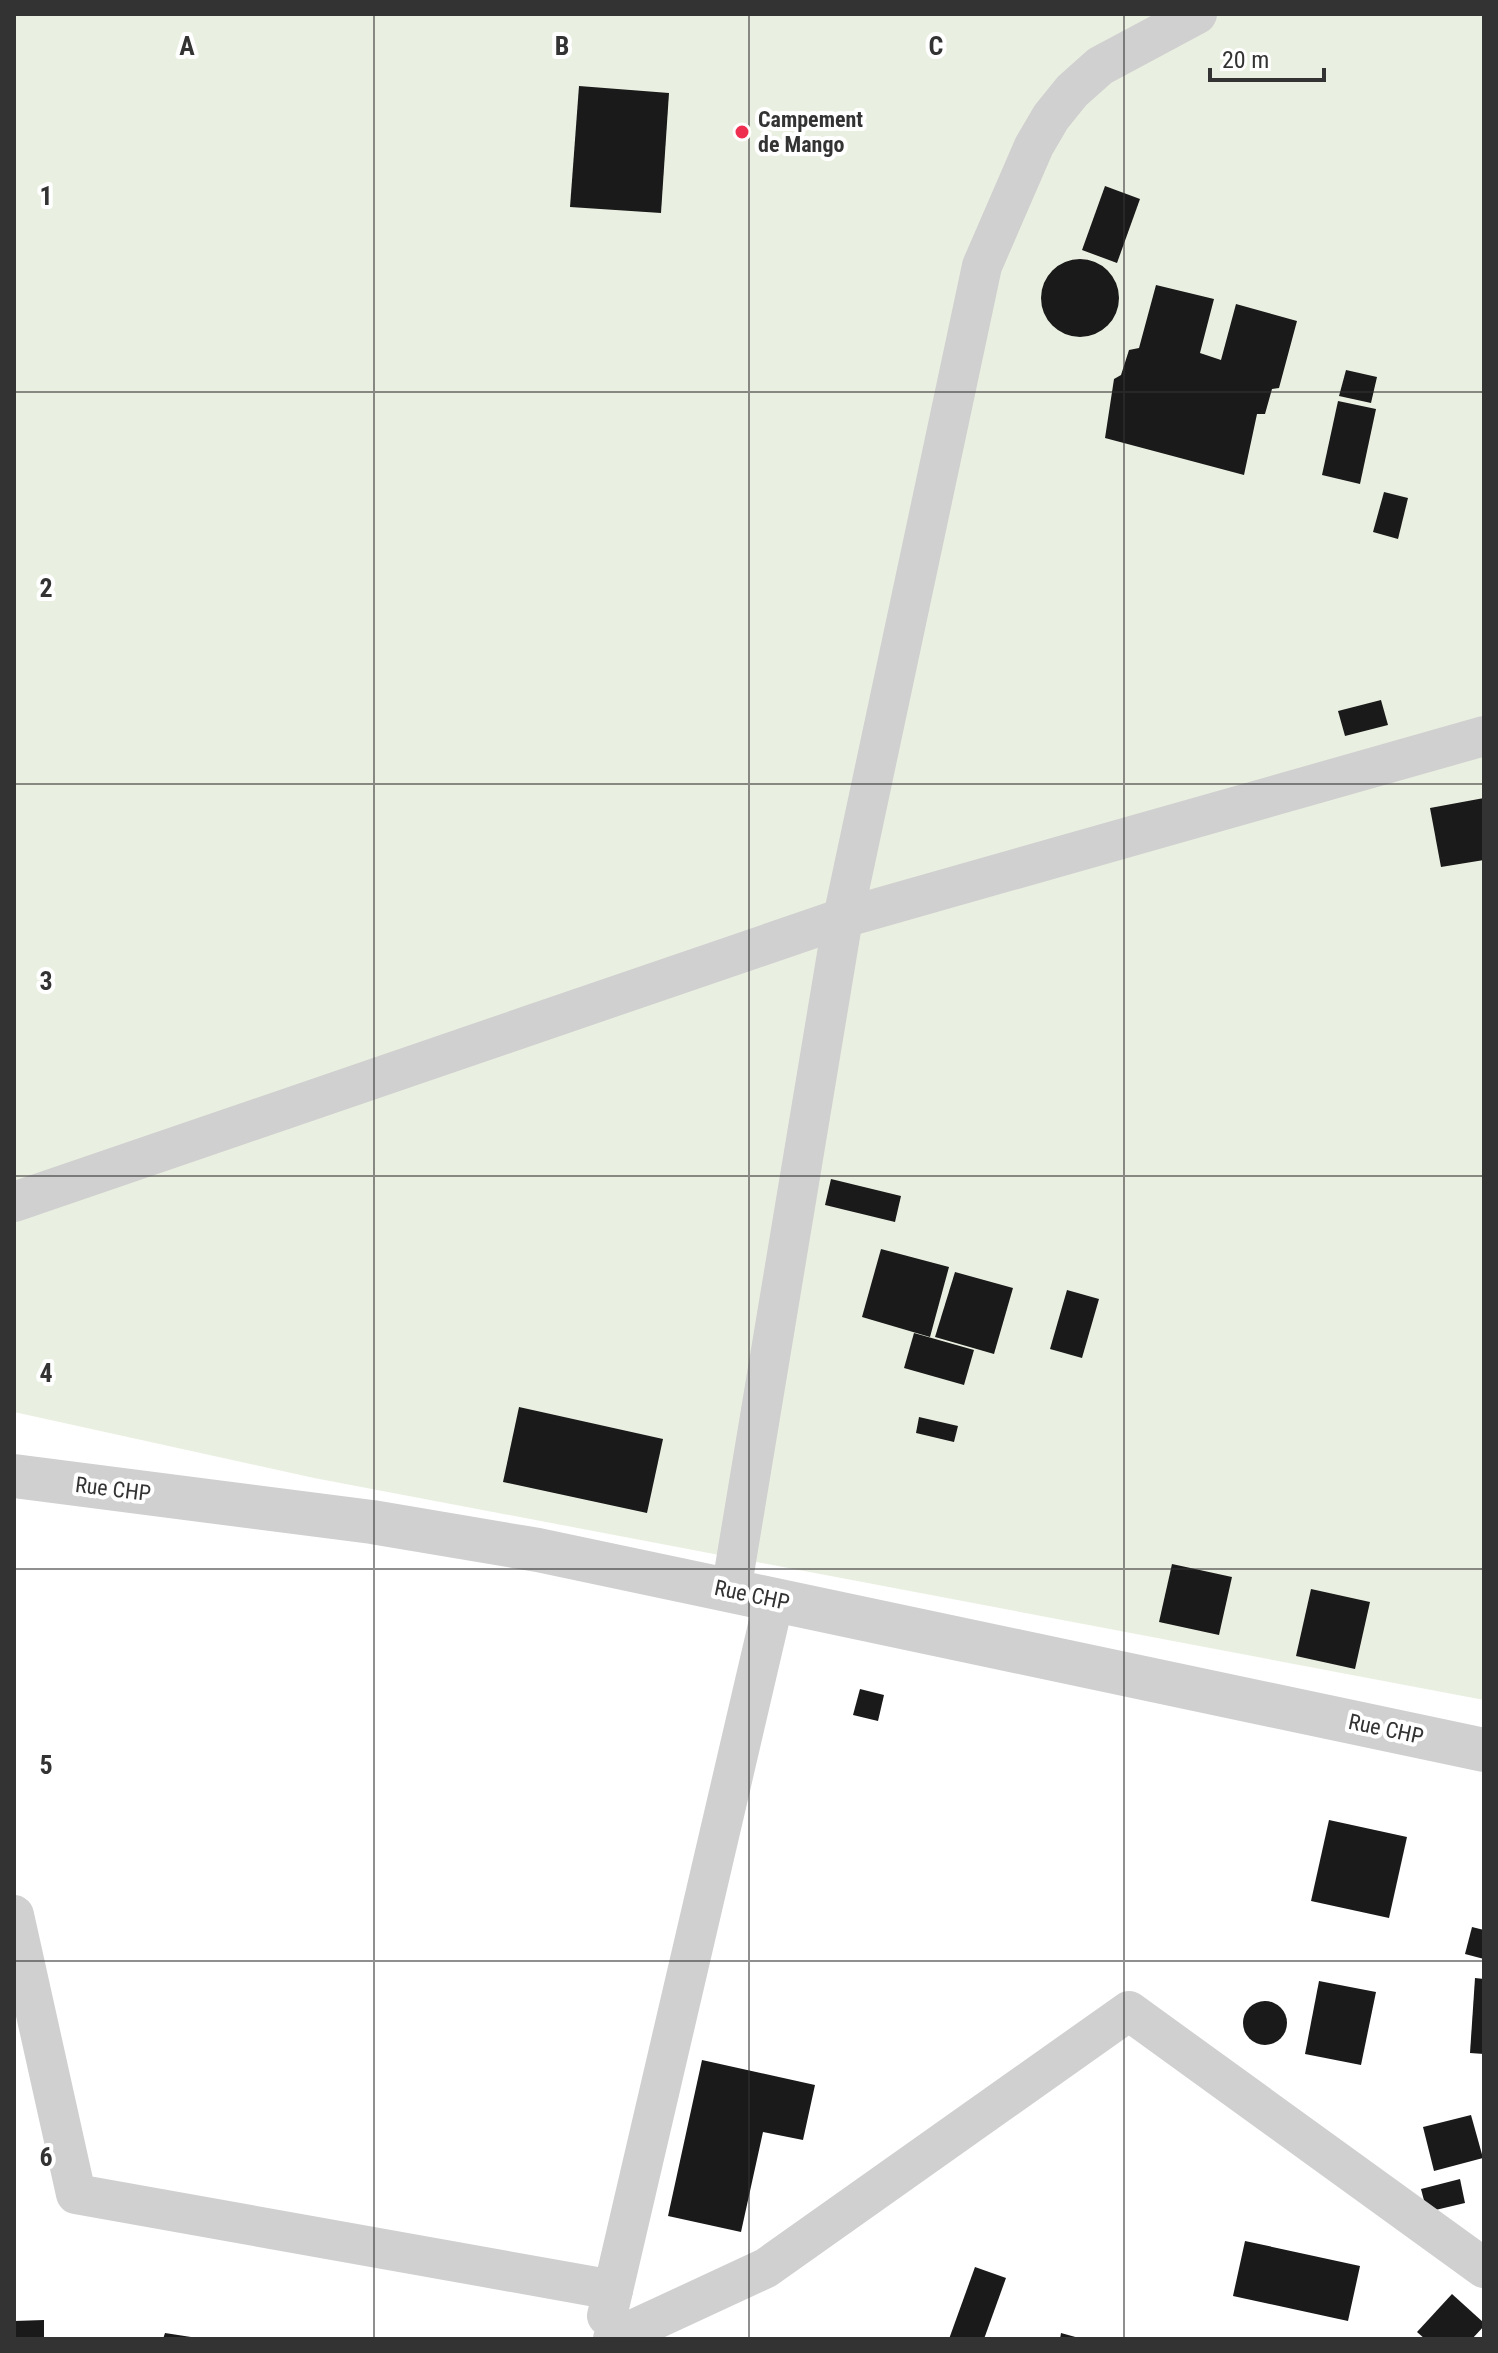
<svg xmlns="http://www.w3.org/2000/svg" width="1498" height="2353" viewBox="0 0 1498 2353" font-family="'Roboto Condensed',sans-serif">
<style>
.green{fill:#eaf0e1}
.building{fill:#1a1a1a}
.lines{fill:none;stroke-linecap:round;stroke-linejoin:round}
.minor{stroke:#d0d0d0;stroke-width:40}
.tertiary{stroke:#d0d0d0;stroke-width:44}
.grid{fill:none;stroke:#333;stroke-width:2;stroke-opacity:0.55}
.poi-dot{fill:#ef2f50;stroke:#fff;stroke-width:3}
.labels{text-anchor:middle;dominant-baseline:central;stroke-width:8;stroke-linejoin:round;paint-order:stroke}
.poi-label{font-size:22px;font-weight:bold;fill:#333;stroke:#fff;text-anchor:start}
.street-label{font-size:22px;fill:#333;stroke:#fff}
.grid-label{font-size:26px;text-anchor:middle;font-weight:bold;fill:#333;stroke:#fff;stroke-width:8;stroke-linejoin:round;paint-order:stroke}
</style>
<rect width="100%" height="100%" fill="#fff"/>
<polygon class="green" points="14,14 1484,14 1484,1700 314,1478 14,1412"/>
<g class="building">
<polygon points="579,86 669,93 661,213 570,207"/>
<polygon points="1105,186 1140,199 1117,263 1082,250"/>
<circle cx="1080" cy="298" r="39"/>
<polygon points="1156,285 1214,299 1200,353 1221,360 1236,304 1297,321 1279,388 1272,389 1265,414 1257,414 1244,475 1105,438 1114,379 1121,375 1129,350 1139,348"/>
<polygon points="1346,370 1377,377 1371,403 1339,396"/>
<polygon points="1338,401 1376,409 1360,484 1322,475"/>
<polygon points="1384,492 1408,498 1398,539 1373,532"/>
<polygon points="1381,700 1388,725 1345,736 1338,711"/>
<polygon points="1484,798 1484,860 1441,867 1430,808"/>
<polygon points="831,1179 901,1196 895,1222 825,1205"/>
<polygon points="881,1249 949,1267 930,1337 862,1317"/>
<polygon points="955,1272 1013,1288 994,1354 935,1337"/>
<polygon points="1067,1290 1099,1299 1082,1358 1050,1349"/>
<polygon points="914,1333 974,1350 964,1385 904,1368"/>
<polygon points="519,1407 663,1439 647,1513 503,1482"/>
<polygon points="919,1417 958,1426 954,1442 916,1433"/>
<polygon points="1172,1564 1232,1577 1219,1635 1159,1622"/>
<polygon points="1311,1589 1370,1602 1355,1669 1296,1656"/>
<polygon points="860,1689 884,1695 878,1721 853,1715"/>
<polygon points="1329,1820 1407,1837 1389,1918 1311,1901"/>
<polygon points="1472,1927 1484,1930 1484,1959 1465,1954"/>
<polygon points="1475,1978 1484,1979 1484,2054 1470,2053"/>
<polygon points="1319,1981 1376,1992 1361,2065 1305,2054"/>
<circle cx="1265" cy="2023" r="22"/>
<polygon points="702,2060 815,2085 803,2140 763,2132 741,2232 668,2216"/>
<polygon points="1471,2115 1483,2158 1434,2171 1423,2127"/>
<polygon points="1460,2179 1465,2203 1427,2212 1421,2189"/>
<polygon points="1245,2241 1360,2266 1348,2321 1233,2296"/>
<polygon points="975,2267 1006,2278 984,2339 949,2339"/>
<polygon points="1452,2294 1484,2323 1484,2326 1472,2339 1425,2339 1417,2332"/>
<polygon points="44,2320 44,2339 14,2339 14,2321"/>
<polygon points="165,2333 191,2337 191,2339 163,2339"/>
<polygon points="1061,2333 1079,2338 1079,2339 1060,2339"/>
</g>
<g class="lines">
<g class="minor">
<polyline points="14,1202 843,918 1484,736"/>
<polyline points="731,1591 843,918 982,266 1034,146 1051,117 1072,91 1100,66 1197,14"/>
<polyline points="14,1915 76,2194 613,2290"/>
<polyline points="607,2316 774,1600"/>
<polyline points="613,2339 766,2268 1129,2011 1484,2268"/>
</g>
<polyline class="tertiary" points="14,1476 372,1522 538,1550 1484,1750"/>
</g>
<path class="grid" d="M374,14V2339M749,14V2339M1124,14V2339M14,392H1484M14,784H1484M14,1176H1484M14,1569H1484M14,1961H1484"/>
<circle class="poi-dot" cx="742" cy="132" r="8"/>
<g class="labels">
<g class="poi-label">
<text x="758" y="119">Campement<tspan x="758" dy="25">de Mango</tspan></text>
</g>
<g class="street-label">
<text transform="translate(113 1489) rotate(7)">Rue CHP</text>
<text transform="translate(752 1595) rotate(12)">Rue CHP</text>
<text transform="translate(1386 1729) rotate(12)">Rue CHP</text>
</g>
</g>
<g class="grid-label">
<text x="187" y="55">A</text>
<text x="562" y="55">B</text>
<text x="936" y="55">C</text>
<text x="46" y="205">1</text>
<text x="46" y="597">2</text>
<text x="46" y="990">3</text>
<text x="46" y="1382">4</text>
<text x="46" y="1774">5</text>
<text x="46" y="2166">6</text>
</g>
<rect width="1498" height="2353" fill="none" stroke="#333333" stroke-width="32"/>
<path d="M1210 68v12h114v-12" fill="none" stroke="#333333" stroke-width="4"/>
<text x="1222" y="68" font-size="24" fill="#333333" stroke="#ffffff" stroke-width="6" paint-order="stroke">20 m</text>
</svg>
